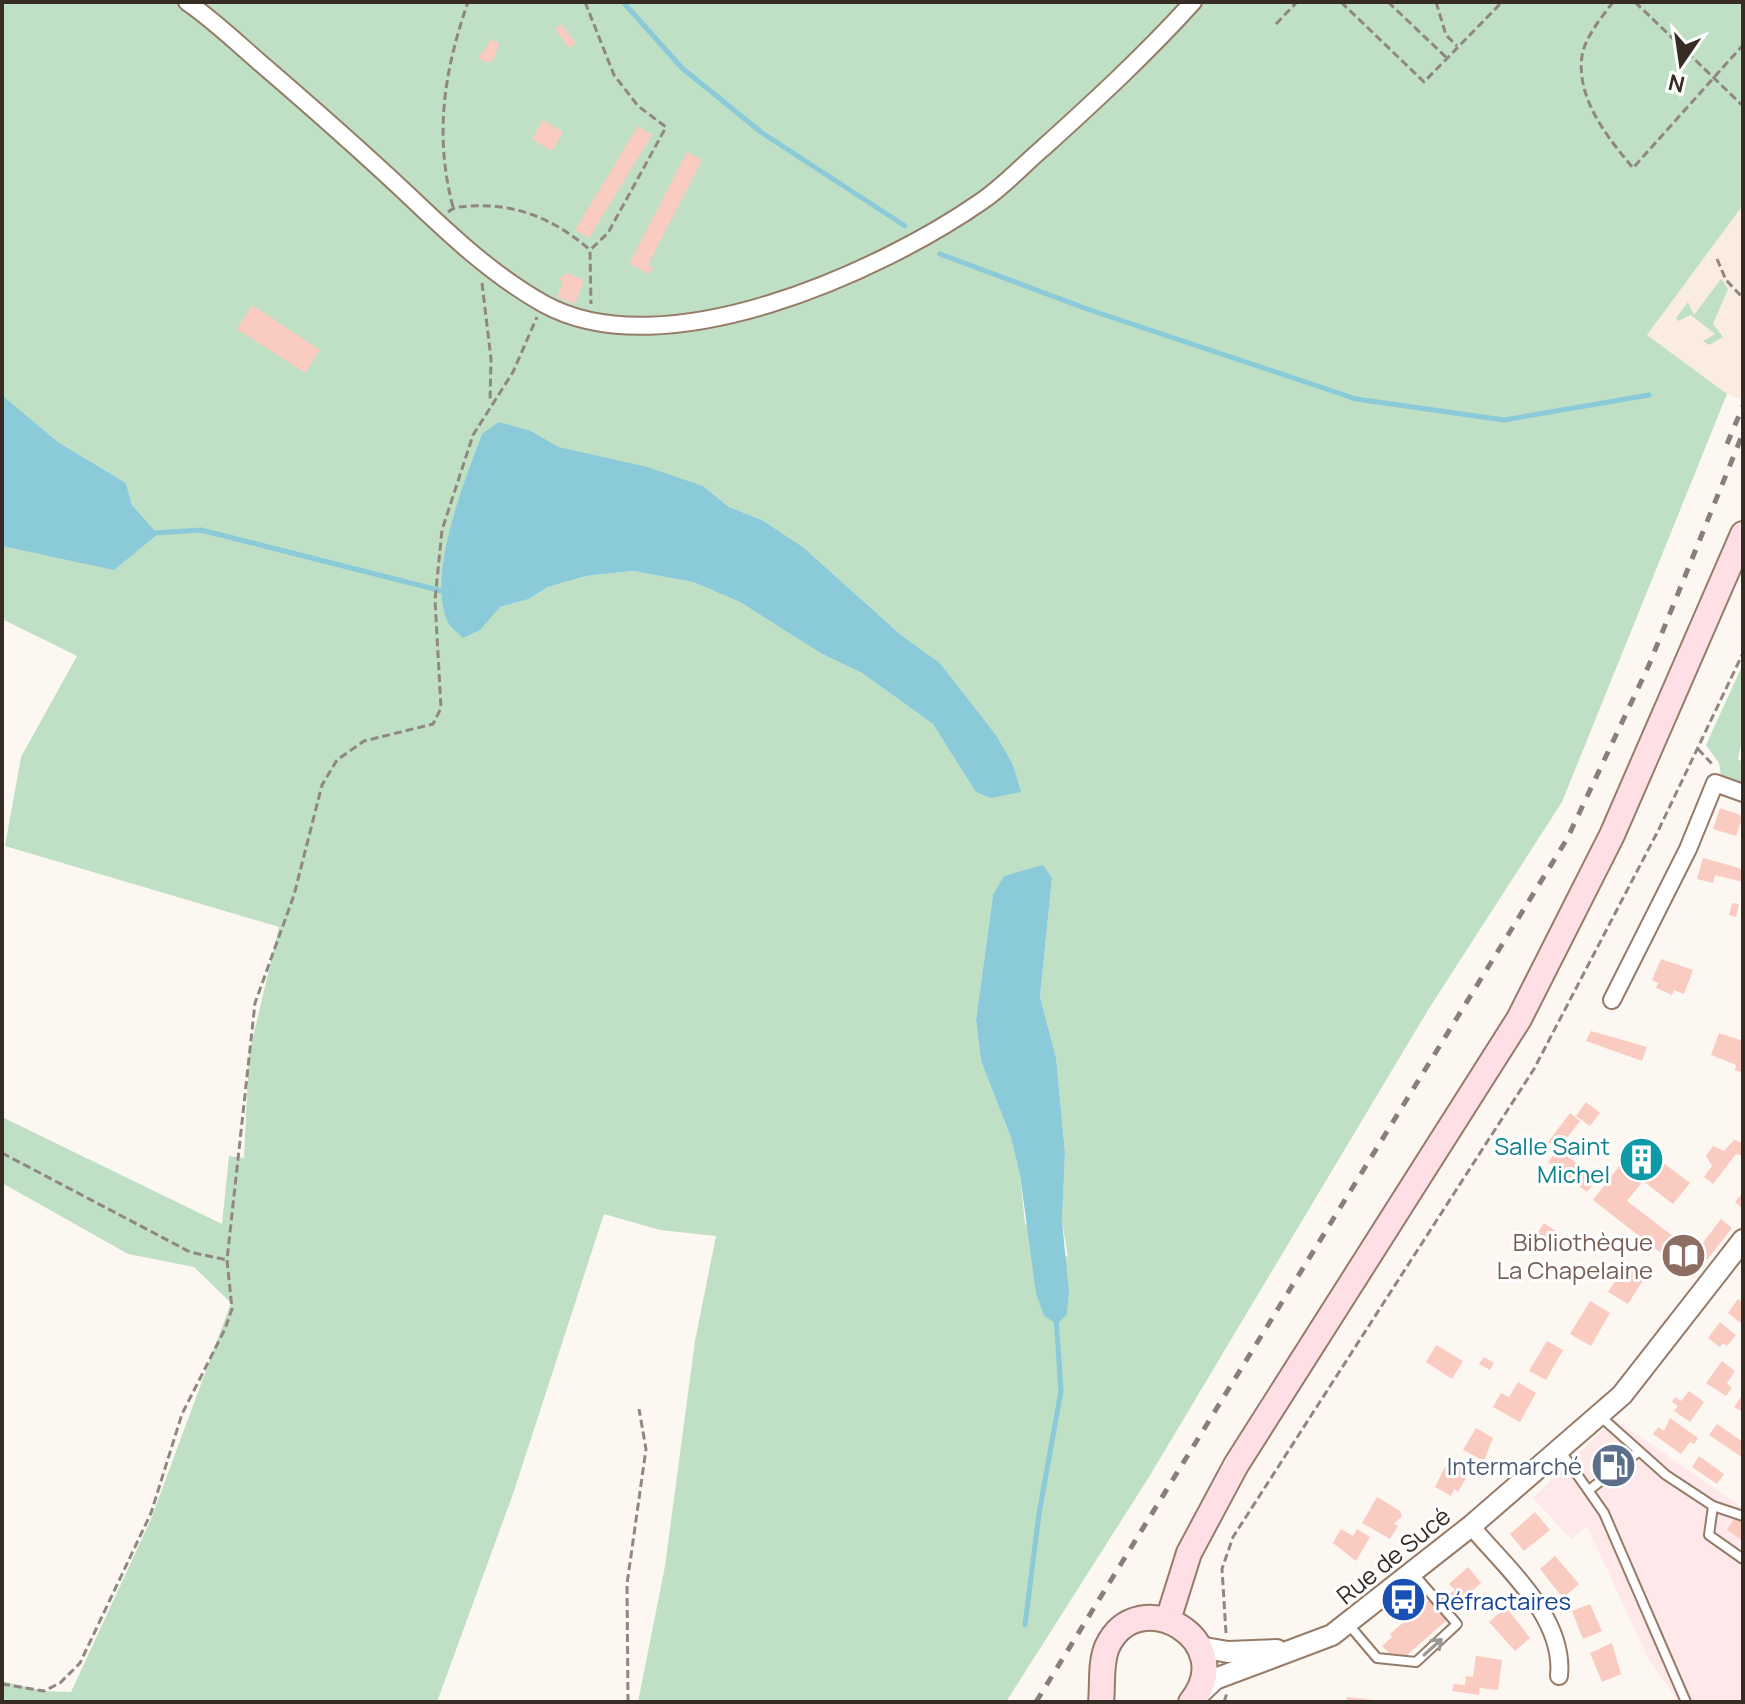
<svg xmlns="http://www.w3.org/2000/svg" width="1745" height="1704" viewBox="0 0 1745 1704" font-family="Manrope,sans-serif">
<style>
.commercial{fill:#fee8e9}
.built{fill:#faece1}
.green{fill:#bfe0c5;fill-rule:evenodd}
.water{fill:#8acad9}
.lines{fill:none;stroke-linecap:round;stroke-linejoin:round}
.stream{stroke:#8acad9;stroke-width:5}
.building{fill:#facbc1}
.service-casing{stroke:#967c68;stroke-width:12}
.minor-casing{stroke:#967c68;stroke-width:20}
.tertiary-casing{stroke:#967c68;stroke-width:24}
.secondary-casing{stroke:#967c68;stroke-width:28}
.path{stroke:#908780;stroke-width:3;stroke-dasharray:8 4;stroke-linecap:butt}
.service{stroke:#fff;stroke-width:8}
.minor{stroke:#fff;stroke-width:16}
.tertiary{stroke:#fff;stroke-width:20}
.secondary{stroke:#fedfe5;stroke-width:24}
.rail{stroke:#887f78;stroke-width:5;stroke-dasharray:10 10;stroke-linecap:butt}
.oneway{stroke:#9b9691}
.labels{text-anchor:middle;dominant-baseline:central;stroke-width:6;stroke-linejoin:round;paint-order:stroke}
.culture-label{font-size:24px;fill:#0d838f;stroke:#fff;text-anchor:end}
.education-label{font-size:24px;fill:#785e54;stroke:#fff;text-anchor:end}
.service-label{font-size:24px;fill:#4e5e75;stroke:#fff;text-anchor:end}
.street-label{font-size:24px;fill:#372c23;stroke:#fff}
.transit-label{font-size:24px;fill:#164399;stroke:#fff;text-anchor:start}
</style>
<rect width="100%" height="100%" fill="#fdf7f2"/>
<polygon class="commercial" points="1614,1419 1743,1508 1743,1702 1679,1702 1649,1660 1587,1526 1571,1539 1533,1498"/>
<polygon class="built" points="1743,205 1743,400 1727,394 1647,335"/>
<g class="green">
<path d="M2,2L1743,3V205L1647,335L1727,394L1562,802L1428,1010L1149,1477L1006,1702H638L665,1566L695,1341L716,1236L660,1230L604,1214L514,1491L437,1702H2V1681L44,1691L71,1692L151,1519L231,1303L194,1267L128,1254L2,1183V1117L222,1224L229,1156L244,1158L249,1054L279,927L5,846L21,757L77,656L2,619V546L114,569L158,534L132,505L126,483L58,442L2,395ZM531,431L559,447L703,486L729,507L762,520L803,547L901,635L940,663L996,735L977,792L933,724L862,673L822,654L740,602L693,582L633,571L586,576L548,587L529,599L500,607L442,591L445,556L482,434ZM1052,878L1040,997L1056,1057L1065,1153L1062,1221L1068,1257L1025,1224L1020,1175L1011,1138L981,1061L976,1020L993,895Z"/>
<polygon points="1721,279 1728,289 1713,324 1723,337 1709,345 1703,341 1715,334 1691,315 1678,321 1676,318 1688,302 1694,315"/>
<polygon points="1743,664 1743,734 1738,760 1743,761 1743,782 1721,776 1719,763 1706,745"/>
</g>
<g class="water">
<polygon points="2,395 58,442 126,483 132,505 158,534 114,570 2,546"/>
<path d="M499,422L531,431L559,447L647,467L703,486L729,507L762,520L803,547L901,635L940,663L996,735L1013,765L1021,792L991,798L976,792L933,724L862,673L822,654L740,602L693,582L633,571L586,576L548,587L529,599L500,607L480,630L463,638C458,633 449,626 447,620C427,573 465,480 482,434Z"/>
<polygon points="1043,865 1052,878 1040,997 1056,1057 1065,1153 1062,1221 1069,1292 1067,1314 1057,1324 1044,1316 1036,1293 1020,1175 1011,1138 981,1061 976,1020 993,895 1004,876"/>
</g>
<g class="lines">
<g class="stream">
<polyline points="623,2 682,68 761,132 905,226"/>
<polyline points="940,254 1087,309 1356,399 1504,420 1649,395"/>
<polyline points="154,533 201,530 442,591 448,590"/>
<polyline points="1025,1625 1039,1514 1061,1391 1056,1317"/>
</g>
</g>
<g class="building">
<polygon points="561,24 576,43 569,48 555,29"/>
<polygon points="492,39 499,44 494,59 488,63 478,58"/>
<polygon points="543,120 563,132 552,151 532,139"/>
<polygon points="638,126 652,135 589,238 575,230"/>
<polygon points="687,152 702,160 648,265 653,268 650,274 629,264"/>
<polygon points="567,273 584,280 575,304 557,297 563,282 559,278"/>
<polygon points="252,305 320,350 305,373 237,329"/>
<polygon points="1720,808 1743,816 1736,836 1713,829"/>
<polygon points="1703,858 1743,869 1743,882 1715,875 1713,883 1697,879"/>
<polygon points="1732,903 1739,904 1736,917 1729,915"/>
<polygon points="1661,959 1693,970 1684,994 1674,990 1672,995 1656,988 1658,983 1652,980"/>
<polygon points="1591,1031 1647,1047 1642,1061 1586,1041"/>
<polygon points="1719,1033 1743,1041 1743,1073 1735,1070 1736,1065 1711,1055"/>
<polygon points="1586,1102 1600,1113 1590,1126 1576,1116"/>
<polygon points="1570,1113 1580,1121 1558,1149 1548,1142"/>
<polygon points="1734,1140 1743,1143 1743,1156 1736,1154 1713,1184 1704,1177 1712,1166 1706,1156 1713,1146 1724,1151"/>
<polygon points="1637,1143 1690,1183 1673,1204 1643,1181 1627,1201 1695,1253 1721,1219 1732,1228 1693,1278 1593,1200"/>
<polygon points="1558,1149 1597,1179 1587,1192 1548,1162"/>
<polygon points="1743,1192 1743,1209 1735,1202"/>
<polygon points="1544,1223 1556,1231 1548,1242 1536,1235"/>
<polygon points="1626,1264 1645,1277 1628,1304 1608,1292"/>
<polygon points="1738,1299 1743,1303 1743,1325 1728,1313"/>
<polygon points="1590,1301 1610,1313 1591,1346 1570,1334"/>
<polygon points="1720,1322 1736,1335 1727,1346 1723,1343 1720,1347 1708,1338"/>
<polygon points="1547,1341 1563,1350 1546,1380 1529,1371"/>
<polygon points="1436,1345 1463,1361 1452,1379 1426,1362"/>
<polygon points="1484,1357 1494,1363 1490,1370 1479,1364"/>
<polygon points="1722,1361 1735,1371 1727,1383 1732,1388 1726,1396 1706,1383"/>
<polygon points="1518,1382 1536,1393 1520,1422 1493,1407 1501,1393 1509,1397"/>
<polygon points="1689,1391 1704,1402 1690,1422 1674,1411 1678,1406 1672,1402 1675,1397 1681,1401"/>
<polygon points="1743,1394 1743,1408 1741,1411 1734,1407"/>
<polygon points="1670,1418 1698,1438 1694,1444 1690,1442 1681,1454 1653,1434 1658,1427 1664,1431"/>
<polygon points="1717,1424 1743,1442 1743,1458 1709,1435"/>
<polygon points="1476,1428 1493,1438 1484,1461 1463,1450"/>
<polygon points="1699,1456 1724,1474 1717,1484 1692,1467"/>
<polygon points="1449,1459 1470,1471 1458,1492 1454,1489 1451,1496 1435,1487"/>
<polygon points="1377,1497 1400,1511 1402,1516 1394,1524 1398,1526 1390,1539 1362,1523"/>
<polygon points="1535,1512 1550,1530 1524,1551 1510,1534"/>
<polygon points="1736,1516 1743,1521 1743,1541 1727,1530"/>
<polygon points="1341,1529 1353,1536 1357,1529 1370,1537 1356,1561 1333,1543"/>
<polygon points="1555,1556 1579,1584 1563,1598 1540,1569"/>
<polygon points="1468,1567 1481,1583 1463,1599 1466,1602 1454,1613 1443,1600 1455,1590 1449,1584"/>
<polygon points="1429,1600 1447,1620 1407,1655 1389,1653 1382,1646 1392,1637 1390,1634"/>
<polygon points="1590,1604 1602,1631 1583,1639 1572,1611"/>
<polygon points="1506,1607 1530,1638 1515,1651 1489,1622"/>
<polygon points="1612,1643 1621,1674 1602,1682 1590,1653"/>
<polygon points="1476,1656 1502,1660 1498,1690 1480,1688 1479,1695 1452,1691 1454,1684 1465,1685 1466,1676 1473,1677"/>
<polygon points="1347,1697 1373,1700 1372,1702 1347,1702"/>
</g>
<g class="lines">
<defs>
<g id="service">
<polyline points="1601,1417 1666,1475 1713,1506 1709,1535 1743,1559"/>
<polyline points="1560,1450 1604,1513 1686,1702"/>
<polyline points="1589,1490 1638,1452"/>
<polyline points="1713,1506 1743,1516"/>
<polyline points="1349,1625 1377,1658 1416,1662 1457,1624 1413,1573"/>
</g>
<g id="minor">
<path d="M187,2C212,19 235,41 258,61C308,104 357,147 405,192C448,233 492,275 544,304C664,370 880,272 982,201C1004,186 1023,165 1043,148C1095,101 1146,54 1193,2"/>
<polyline points="1612,1000 1688,849 1715,783 1743,793"/>
<path d="M1471,1526C1506,1568 1565,1617 1559,1676"/>
</g>
<g id="tertiary">
<polyline points="1199,1647 1228,1652 1277,1650"/>
<polyline points="1197,1696 1215,1679 1332,1635 1471,1526 1622,1395 1743,1240"/>
</g>
<g id="secondary">
<polyline points="1168,1620 1189,1553 1236,1465 1519,1019 1612,835 1743,534"/>
<path d="M1101,1702C1103,1684 1100,1664 1107,1647C1138,1580 1241,1641 1191,1702"/>
</g>
</defs>
<use href="#service" class="service-casing"/>
<use href="#minor" class="minor-casing"/>
<use href="#tertiary" class="tertiary-casing"/>
<use href="#secondary" class="secondary-casing"/>
<g class="path">
<polyline points="585,2 614,75 638,106 666,127 608,233 590,250 591,304"/>
<polyline points="1341,2 1424,82 1502,2"/>
<polyline points="1388,2 1447,58"/>
<polyline points="1436,2 1446,35 1457,46"/>
<path d="M1613,2C1602,17 1585,37 1582,56C1576,99 1608,138 1633,168L1743,45"/>
<polyline points="1635,2 1743,106"/>
<polyline points="1276,24 1297,2"/>
<path d="M453,207C434,135 444,71 468,2"/>
<path d="M448,212C455,206 462,207 471,206C516,203 556,220 590,250"/>
<polyline points="1717,259 1726,280 1743,298"/>
<polyline points="482,283 491,359 490,402"/>
<polyline points="1698,749 1714,766"/>
<polyline points="2,1153 190,1252 227,1260"/>
<polyline points="1226,1633 1222,1569 1233,1537 1534,1069 1659,829 1743,653"/>
<polyline points="2,1684 44,1691 60,1683 80,1663 151,1513 182,1414 225,1329 232,1309 227,1260 255,1003 294,895 322,785 337,760 364,741 433,724 441,708 435,600 442,530 473,435 513,372 537,317"/>
<polyline points="628,1702 627,1584 646,1449 639,1409"/>
<polyline points="1224,1702 1227,1693"/>
</g>
<use href="#service" class="service"/>
<use href="#minor" class="minor"/>
<use href="#tertiary" class="tertiary"/>
<use href="#secondary" class="secondary"/>
<g class="rail">
<polyline points="1727,444 1743,406"/>
<polyline points="1036,1702 1567,839 1649,665 1743,433"/>
</g>
</g>
<defs><path id="oneway-shaft" d="M-6 0H5M1.5-3L5.5 0L1.5 3" fill="none" stroke-width="1.6" stroke-linecap="round" stroke-linejoin="round" transform="scale(2)"/></defs>
<use class="oneway" href="#oneway-shaft" transform="translate(1433 1647) rotate(-42)"/>
<defs>
<symbol id="building-disc" viewBox="-11 -11 22 22"><circle r="9.5" fill="#0f9aa8" stroke="#fff"/><path d="M-4-6H4V6H1V3H-1V6H-4ZM-2.5-4.3h1.7v1.8h-1.7ZM.8-4.3h1.7v1.8H.8ZM-2.5-1h1.7V.8h-1.7ZM.8-1h1.7V.8H.8Z" fill="#fff"/></symbol>
<symbol id="library-disc" viewBox="-11 -11 22 22"><circle r="9.5" fill="#8d6e63" stroke="#fff"/><path d="M-6-4Q-3-5.5-.7-3.5V5Q-3 3-6 4ZM6-4Q3-5.5 .7-3.5V5Q3 3 6 4Z" fill="#fff"/></symbol>
<symbol id="fuel-disc" viewBox="-11 -11 22 22"><circle r="9.5" fill="#5c6f8a" stroke="#fff"/><path d="M-5.5-6h7V0h2V4h1.3V-2.5L3-4.5l.8-.8L6-3V5H2.5V1h-1V6h-7ZM-4.2-4.7v3.2H.2V-4.7Z" fill="#fff"/></symbol>
<symbol id="bus-disc" viewBox="-11 -11 22 22"><circle r="9.5" fill="#1a4fb4" stroke="#fff"/><path d="M-5-6H5V4H4V6H2V4H-2V6H-4V4H-5ZM-3.5-4V0h7V-4ZM-3.5 1.2v1.5H-2V1.2ZM2 1.2v1.5H3.5V1.2Z" fill="#fff"/></symbol>
</defs>
<g fill-rule="evenodd">
<use href="#building-disc" x="1616" y="1134" width="51" height="51"/>
<use href="#library-disc" x="1658" y="1230" width="51" height="51"/>
<use href="#fuel-disc" x="1588" y="1440" width="51" height="51"/>
<use href="#bus-disc" x="1378" y="1574" width="51" height="51"/>
</g>
<g class="labels">
<g class="culture-label">
<text x="1610" y="1145">Salle Saint<tspan x="1610" dy="28">Michel</tspan></text>
</g>
<g class="education-label">
<text x="1653" y="1241">Bibliothèque<tspan x="1653" dy="28">La Chapelaine</tspan></text>
</g>
<g class="service-label">
<text x="1582" y="1465">Intermarché</text>
</g>
<g class="street-label">
<text transform="translate(1393 1555) rotate(-39)">Rue de Sucé</text>
</g>
<g class="transit-label">
<text x="1435" y="1600">Réfractaires</text>
</g>
</g>
<rect width="1745" height="1704" fill="none" stroke="#372c23" stroke-width="8"/>
<g transform="translate(1681 64) rotate(193)" stroke="#ffffff" stroke-width="6" paint-order="stroke">
<path d="M0-6L14 30L0 20L-14 30Z" fill="#372c23"/>
<text y="-12" font-size="22" font-weight="bold" text-anchor="middle" fill="#372c23">N</text>
</g>
</svg>
